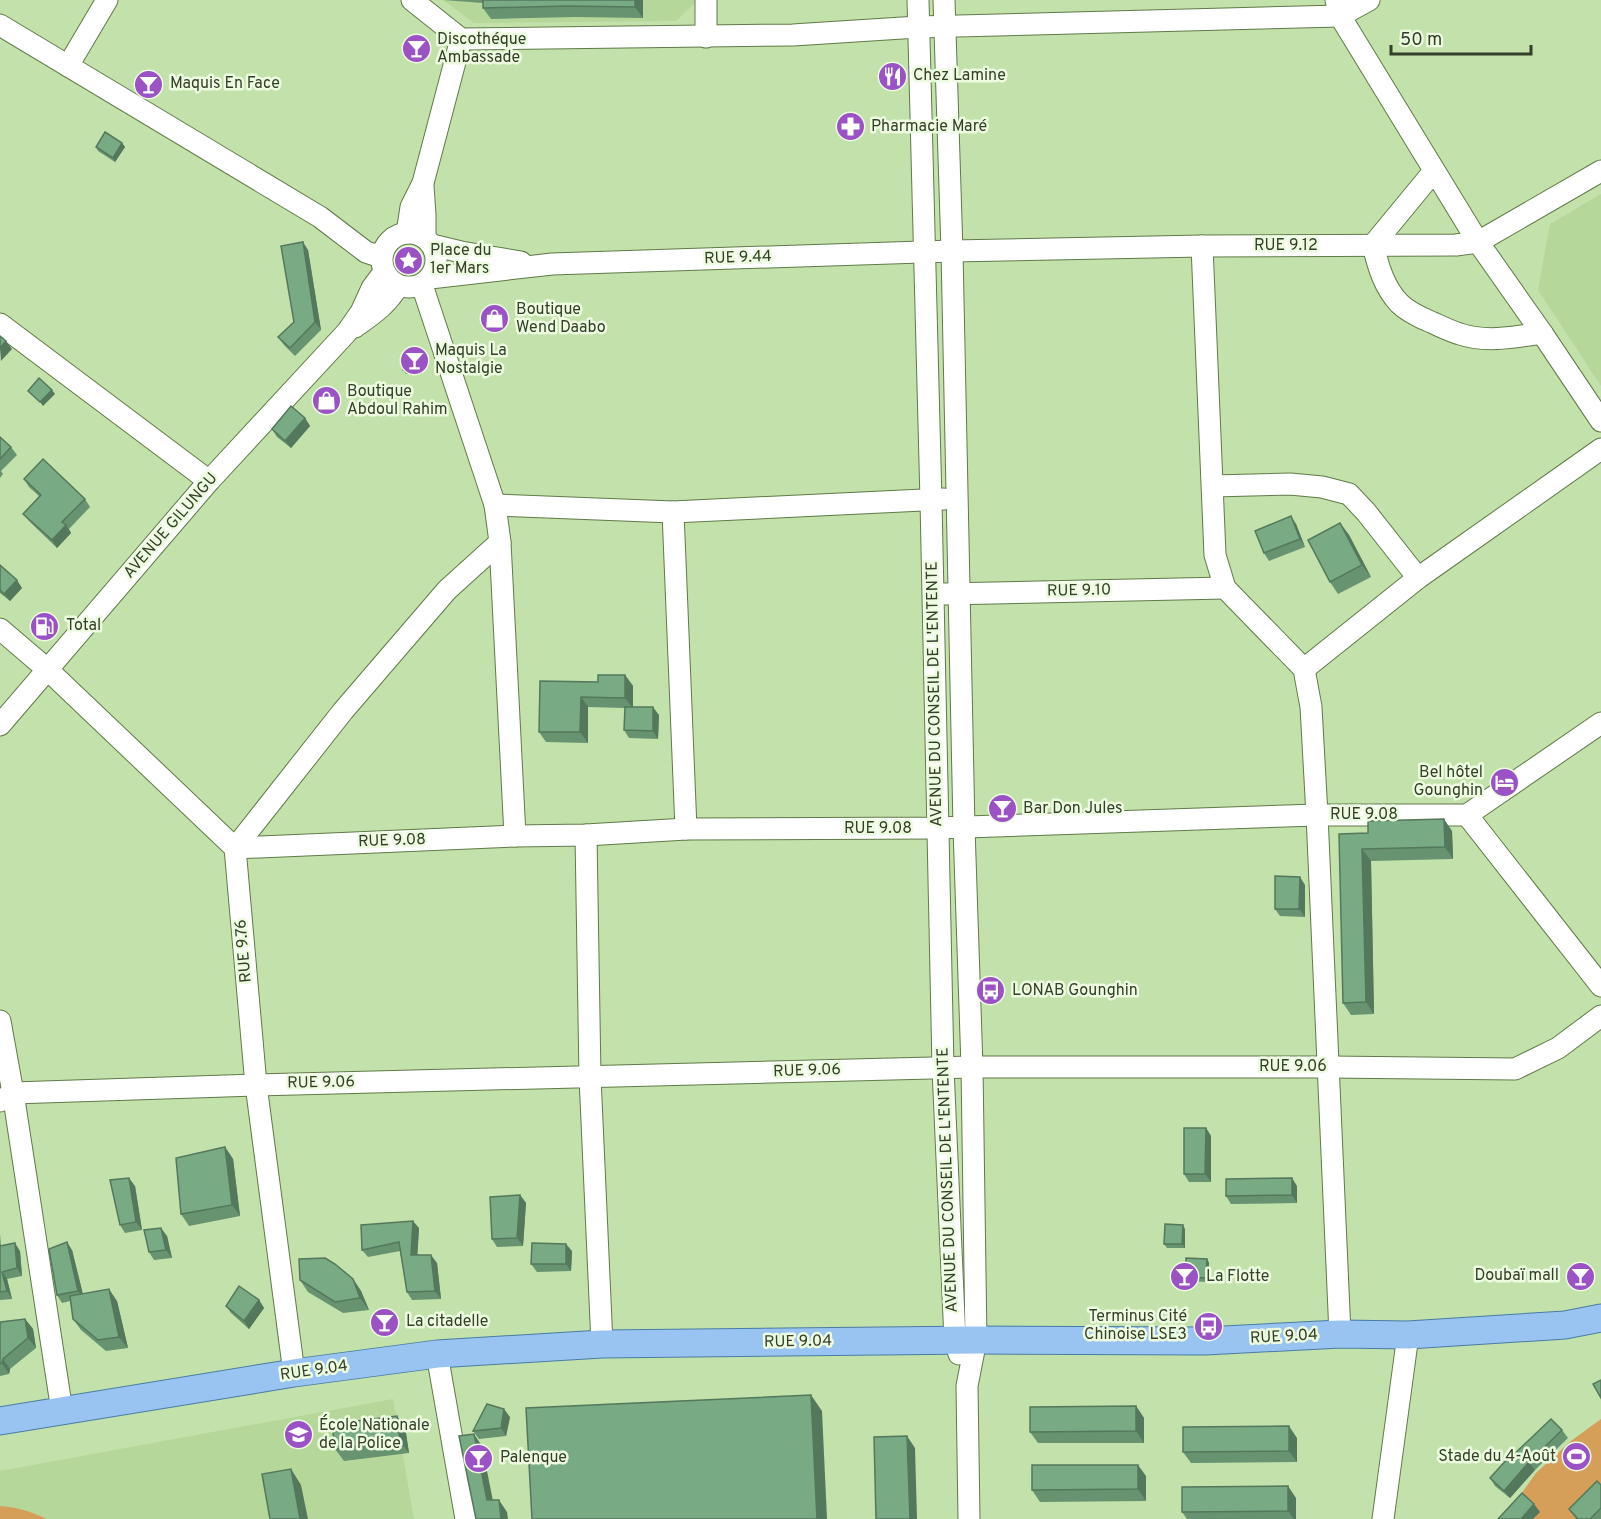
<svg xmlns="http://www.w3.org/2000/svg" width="1601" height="1519" viewBox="0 0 1601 1519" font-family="Overpass,sans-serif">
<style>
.built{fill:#b6d79a}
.green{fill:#d59e59}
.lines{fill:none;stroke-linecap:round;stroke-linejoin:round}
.minor-casing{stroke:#607a48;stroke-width:23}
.major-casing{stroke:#497ca4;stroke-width:29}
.minor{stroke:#fff;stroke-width:21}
.major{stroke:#99c4f1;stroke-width:27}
.wall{fill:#679371}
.shaded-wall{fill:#54785c}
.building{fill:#78ab83;stroke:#54785c;stroke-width:1.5}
.labels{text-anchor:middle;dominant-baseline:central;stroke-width:5;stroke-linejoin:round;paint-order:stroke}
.poi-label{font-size:16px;fill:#333f29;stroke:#edfce0;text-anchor:start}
.street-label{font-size:16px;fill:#333f29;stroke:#edfce0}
</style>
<rect width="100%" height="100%" fill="#c3e1aa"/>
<g class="built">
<polygon points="443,0 696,0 696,2 676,21 474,23"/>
<polygon points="1601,194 1601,386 1538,290 1550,224"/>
<polygon points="393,1399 414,1519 0,1519 0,1471"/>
</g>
<g class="green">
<polygon points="1601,1419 1601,1519 1503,1519 1536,1473 1571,1441"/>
<path d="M0,1506C17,1507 32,1512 47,1519H0Z"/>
</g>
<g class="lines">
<defs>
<g id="minor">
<polyline points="412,0 461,39 793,35 918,27 1340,16 1369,0"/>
<polyline points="706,0 706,37"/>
<polyline points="918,0 931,501 943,1068 955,1340 959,1354"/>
<polyline points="944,0 952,251 964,828 972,1067 976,1340 967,1386 969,1519"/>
<polyline points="1336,0 1340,16 1478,242 1542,333 1601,421"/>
<polyline points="0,25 320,217 366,252 381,257"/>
<polyline points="68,66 107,0"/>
<path d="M1434,171L1373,245C1378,266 1384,287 1399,303C1408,312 1419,317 1431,322C1440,326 1450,331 1460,334C1486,343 1516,337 1542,333"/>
<polyline points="423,186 425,215 425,238"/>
<circle cx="409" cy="260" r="27"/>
<polyline points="407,233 411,207 423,183 461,39"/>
<polyline points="432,245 461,252 521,262"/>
<polyline points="1202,246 1215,555 1225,588 1304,669 1311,707 1317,815 1340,1334"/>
<polyline points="430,278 552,264 952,251 1202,246 1456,245 1478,242 1601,171"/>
<polyline points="422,285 495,505 500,542 515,836"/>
<polyline points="0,324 209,481"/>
<path d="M355,327C373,314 387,305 398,286"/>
<polyline points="1213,486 1290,484 1322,487 1349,494 1366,512 1418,578"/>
<polyline points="495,505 673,512 944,499"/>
<polyline points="673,512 686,829"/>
<polyline points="944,594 1225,588"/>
<polyline points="0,629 48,670 235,848 256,1085 294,1373"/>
<polyline points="1304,669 1418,578 1601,449"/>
<polyline points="0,725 209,481 347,332 361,312 372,288 384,272"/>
<polyline points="1467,815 1601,986"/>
<polyline points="586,835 590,1077 602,1344"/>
<polyline points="235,848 515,836 586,835 686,829 938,828 1317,815 1467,815 1601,723"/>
<polyline points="235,848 343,711 447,590 500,542"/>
<polyline points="0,1021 13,1093 62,1411"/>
<polyline points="0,1101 13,1093 256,1085 972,1067 1329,1067 1515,1069 1558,1048 1601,1016"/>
<polyline points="437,1354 466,1519"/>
<polyline points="1383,1519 1408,1335"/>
</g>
<polyline id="major" points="0,1421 294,1373 437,1354 602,1344 976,1340 1205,1341 1340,1334 1408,1335 1565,1325 1601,1318"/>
</defs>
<use href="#minor" class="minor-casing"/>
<use href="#major" class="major-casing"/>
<use href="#minor" class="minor"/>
<use href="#major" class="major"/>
</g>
<g class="wall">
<polygon points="443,0 643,0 643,18 575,17 491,19 483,8 483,3"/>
<polygon points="122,143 125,147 115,162 98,151 96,147"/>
<polygon points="308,250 321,330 295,356 284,345 278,337 294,322"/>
<polygon points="422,360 422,374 406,374 403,370"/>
<polygon points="305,418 310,426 291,448 277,437 272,429"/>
<polygon points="0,437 11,447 17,455 1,471 3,474 0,478"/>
<polygon points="24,479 85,499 90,507 69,529 71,533 57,548 29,521 23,514 39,496 29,487"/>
<polygon points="1340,523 1349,535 1371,577 1338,594 1330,582"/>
<polygon points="1296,524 1305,547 1269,561 1264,553"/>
<polygon points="0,565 22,588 10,601 0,593"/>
<polygon points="625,675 633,686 633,707 659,715 658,739 629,738 624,730 625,708 588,707 588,743 546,742 539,732 598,682"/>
<polygon points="1452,831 1453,859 1371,861 1374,1014 1351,1015 1343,1003 1339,834"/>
<polygon points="1305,885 1305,917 1280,916 1275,909"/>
<polygon points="1206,1128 1211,1136 1211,1182 1189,1182 1184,1174"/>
<polygon points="225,1147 233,1159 240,1216 189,1226 181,1214"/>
<polygon points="135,1186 142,1230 125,1233 120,1225"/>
<polygon points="1297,1186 1297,1203 1231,1204 1226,1196"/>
<polygon points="520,1195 526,1203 523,1246 497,1247 492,1239"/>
<polygon points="419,1228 417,1255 437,1263 441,1299 412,1300 407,1292 400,1251 368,1257 362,1250"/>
<polygon points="1185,1229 1185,1248 1167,1248 1164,1244"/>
<polygon points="0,1234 1,1246 20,1251 22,1276 7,1279 12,1299 0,1300"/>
<polygon points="167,1236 172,1258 154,1260 149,1252"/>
<polygon points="72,1250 83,1294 117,1301 128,1348 106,1351 81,1330 73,1319 70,1301 62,1303 57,1295"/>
<polygon points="572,1251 571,1271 537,1272 531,1264"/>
<polygon points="1207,1259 1209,1263 1208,1282 1188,1281 1186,1277"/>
<polygon points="353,1279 361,1291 369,1310 343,1313 308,1292 300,1280"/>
<polygon points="259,1300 264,1308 249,1329 231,1313 226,1306"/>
<polygon points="25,1319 33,1329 36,1348 10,1369 9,1374 0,1376 0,1322"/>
<polygon points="1136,1406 1144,1418 1144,1443 1038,1443 1030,1432"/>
<polygon points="510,1417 506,1436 479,1439 473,1431"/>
<polygon points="405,1427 409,1453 344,1461 335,1449"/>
<polygon points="1562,1430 1568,1438 1535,1470 1510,1498 1495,1486 1490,1478 1509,1459"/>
<polygon points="1297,1438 1297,1462 1191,1463 1183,1452"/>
<polygon points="1146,1476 1146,1501 1040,1502 1032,1490"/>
<polygon points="1601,1485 1601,1519 1576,1519 1569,1509"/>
<polygon points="1296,1498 1296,1519 1187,1519 1182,1512"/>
</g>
<g class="shaded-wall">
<polygon points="635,0 643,0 643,18 635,7"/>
<polygon points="122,143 125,147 115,162 113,158"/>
<polygon points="303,242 308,250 321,330 315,322"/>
<polygon points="6,341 12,349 1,361 0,348"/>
<polygon points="419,356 422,360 422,374 419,370"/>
<polygon points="52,390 55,394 43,406 40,402"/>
<polygon points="305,418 310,426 291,448 285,441"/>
<polygon points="1291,516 1296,524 1305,547 1300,539"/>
<polygon points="1340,523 1349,535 1371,577 1362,565"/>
<polygon points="66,525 71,533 57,548 52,540"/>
<polygon points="17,580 22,588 10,601 4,594"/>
<polygon points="625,675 633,686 633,708 625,698"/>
<polygon points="581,697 588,707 588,743 580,732"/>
<polygon points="653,707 659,715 658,739 653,731"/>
<polygon points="1444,819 1452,831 1453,859 1445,847"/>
<polygon points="1362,849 1371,861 1374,1014 1366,1002"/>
<polygon points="1300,877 1305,885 1305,917 1299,909"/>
<polygon points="1206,1128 1211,1136 1211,1182 1205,1174"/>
<polygon points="225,1147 233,1159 240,1216 232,1205"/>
<polygon points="129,1178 135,1186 142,1230 136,1222"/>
<polygon points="1292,1178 1297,1186 1297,1203 1292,1195"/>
<polygon points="520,1195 526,1203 523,1246 517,1238"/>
<polygon points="413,1221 419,1228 417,1262 411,1255"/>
<polygon points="1183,1225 1185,1229 1185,1248 1182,1244"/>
<polygon points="161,1228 167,1236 172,1258 166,1250"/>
<polygon points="67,1242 72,1250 84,1299 78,1291"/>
<polygon points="15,1243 20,1251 22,1276 17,1268"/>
<polygon points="566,1244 572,1251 571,1271 566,1264"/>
<polygon points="431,1255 437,1263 441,1299 435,1291"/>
<polygon points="1207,1259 1209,1263 1208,1282 1206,1278"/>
<polygon points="2,1272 7,1279 12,1299 7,1291"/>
<polygon points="353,1279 361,1291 369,1310 360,1298"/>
<polygon points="109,1289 117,1301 128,1348 119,1337"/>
<polygon points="259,1300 264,1308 249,1329 244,1321"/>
<polygon points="25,1319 33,1329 36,1348 28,1338"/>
<polygon points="3,1359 10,1369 9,1374 2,1363"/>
<polygon points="811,1395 822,1411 827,1519 817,1519"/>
<polygon points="1136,1406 1144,1418 1144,1443 1136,1431"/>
<polygon points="504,1409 510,1417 506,1436 501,1428"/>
<polygon points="397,1416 405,1427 409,1453 400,1441"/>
<polygon points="1289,1426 1297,1438 1297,1462 1289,1451"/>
<polygon points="474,1434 482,1446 495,1511 487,1500"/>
<polygon points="907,1436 915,1448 917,1519 910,1519"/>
<polygon points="1529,1462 1535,1470 1510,1498 1504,1491"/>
<polygon points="1138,1465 1146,1476 1146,1501 1138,1489"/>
<polygon points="291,1469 301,1485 308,1519 300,1519"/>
<polygon points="1288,1486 1296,1498 1296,1519 1294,1519 1288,1511"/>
<polygon points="499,1500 507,1512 508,1519 501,1519"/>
<polygon points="1534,1504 1540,1512 1533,1519 1521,1519"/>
</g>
<g class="building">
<polygon points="483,0 635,0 635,7 567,6 483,8"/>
<polygon points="105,132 122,143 113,158 96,147"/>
<polygon points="303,242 315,322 290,348 278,337 294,322 281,246"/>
<polygon points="0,336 6,341 0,348"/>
<rect x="403" y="356" width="16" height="14"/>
<polygon points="39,378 52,390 40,402 28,391"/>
<polygon points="291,406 305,418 285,441 272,429"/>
<polygon points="0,437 11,447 0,459"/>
<polygon points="43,459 85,499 62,522 66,525 52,540 23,514 41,495 24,479"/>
<polygon points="1291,516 1300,539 1264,553 1255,531"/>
<polygon points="1340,523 1362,565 1330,582 1308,540"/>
<polygon points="0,565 17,580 4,594 0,590"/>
<polygon points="598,675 625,675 625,698 581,697 580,732 539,732 540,681 598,682"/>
<polygon points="625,707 653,707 653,731 624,730"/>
<polygon points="1444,819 1445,847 1362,849 1366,1002 1343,1003 1339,834 1368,833 1368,821"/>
<polygon points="1275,876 1300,877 1299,909 1275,909"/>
<polygon points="1184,1128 1206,1128 1205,1174 1184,1174"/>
<polygon points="225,1147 232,1205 181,1214 176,1158"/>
<polygon points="129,1178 136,1222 120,1225 110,1180"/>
<polygon points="1292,1178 1292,1195 1226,1196 1226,1179"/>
<polygon points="520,1195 517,1238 492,1239 490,1197"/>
<polygon points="413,1221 411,1255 431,1255 435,1291 407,1292 399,1242 362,1250 361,1225"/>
<polygon points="1165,1224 1183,1225 1182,1244 1164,1244"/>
<polygon points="161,1228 166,1250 149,1252 144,1230"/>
<polygon points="67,1242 78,1291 57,1295 49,1249"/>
<polygon points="15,1243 17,1268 2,1272 7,1291 0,1292 0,1246"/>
<polygon points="532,1243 566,1244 566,1264 531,1264"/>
<polygon points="325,1258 335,1264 353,1279 360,1298 335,1302 300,1280 299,1259"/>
<polygon points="1186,1258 1207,1259 1206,1278 1186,1277"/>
<polygon points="239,1286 259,1300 244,1321 226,1306"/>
<polygon points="109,1289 119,1337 98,1340 73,1319 70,1296"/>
<polygon points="25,1319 28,1338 3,1359 2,1363 0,1364 0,1322"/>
<polygon points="1601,1380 1601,1398 1593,1384"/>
<polygon points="811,1395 817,1519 532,1519 526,1408"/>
<polygon points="487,1404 504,1409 501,1428 473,1431"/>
<polygon points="1136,1406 1136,1431 1030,1432 1030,1407"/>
<polygon points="397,1416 400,1441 335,1449 332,1424"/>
<polygon points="1551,1419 1562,1430 1529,1462 1504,1491 1490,1478 1508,1458 1509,1459"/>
<polygon points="1289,1426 1289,1451 1183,1452 1183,1427"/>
<polygon points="474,1434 487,1500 499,1500 501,1519 476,1519 459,1436"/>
<polygon points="907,1436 910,1519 876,1519 874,1437"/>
<polygon points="1032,1465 1138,1465 1138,1489 1032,1490"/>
<polygon points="291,1469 300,1519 270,1519 262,1474"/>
<polygon points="1597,1481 1601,1485 1601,1508 1590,1519 1578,1519 1569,1509"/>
<polygon points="1288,1486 1288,1511 1182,1512 1182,1487"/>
<polygon points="1522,1493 1534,1504 1521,1519 1498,1519"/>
</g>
<defs>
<symbol id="bar-disc" viewBox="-11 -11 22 22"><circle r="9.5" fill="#9a52c5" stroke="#edfce0"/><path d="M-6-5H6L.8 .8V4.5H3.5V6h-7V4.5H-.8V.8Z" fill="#fff"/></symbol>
<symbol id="restaurant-disc" viewBox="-11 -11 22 22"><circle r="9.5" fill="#9a52c5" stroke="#edfce0"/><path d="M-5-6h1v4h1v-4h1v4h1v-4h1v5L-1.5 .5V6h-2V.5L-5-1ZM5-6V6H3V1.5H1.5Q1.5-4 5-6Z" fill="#fff"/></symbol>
<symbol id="pharmacy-disc" viewBox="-11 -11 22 22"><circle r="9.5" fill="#9a52c5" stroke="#edfce0"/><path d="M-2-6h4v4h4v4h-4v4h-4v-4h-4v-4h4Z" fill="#fff"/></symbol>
<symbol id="sight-disc" viewBox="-11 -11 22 22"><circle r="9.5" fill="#9a52c5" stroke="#edfce0"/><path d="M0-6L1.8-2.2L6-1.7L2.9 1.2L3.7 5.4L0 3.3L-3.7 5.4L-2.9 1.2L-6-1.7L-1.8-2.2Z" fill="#fff"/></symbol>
<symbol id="shop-disc" viewBox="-11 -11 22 22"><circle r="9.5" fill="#9a52c5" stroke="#edfce0"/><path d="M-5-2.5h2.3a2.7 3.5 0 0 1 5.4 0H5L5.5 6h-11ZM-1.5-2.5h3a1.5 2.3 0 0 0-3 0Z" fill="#fff"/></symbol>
<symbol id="fuel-disc" viewBox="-11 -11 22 22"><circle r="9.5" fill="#9a52c5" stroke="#edfce0"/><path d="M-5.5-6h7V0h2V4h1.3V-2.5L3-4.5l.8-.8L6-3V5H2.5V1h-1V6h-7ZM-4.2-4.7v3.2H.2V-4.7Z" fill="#fff"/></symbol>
<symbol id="hotel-disc" viewBox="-11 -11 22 22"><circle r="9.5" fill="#9a52c5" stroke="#edfce0"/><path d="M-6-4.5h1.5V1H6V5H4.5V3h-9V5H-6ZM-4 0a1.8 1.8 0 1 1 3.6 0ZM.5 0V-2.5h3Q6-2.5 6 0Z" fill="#fff"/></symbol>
<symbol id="bus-disc" viewBox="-11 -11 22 22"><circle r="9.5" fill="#9a52c5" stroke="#edfce0"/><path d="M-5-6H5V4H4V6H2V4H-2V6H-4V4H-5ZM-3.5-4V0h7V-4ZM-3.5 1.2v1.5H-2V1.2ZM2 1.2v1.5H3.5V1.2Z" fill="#fff"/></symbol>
<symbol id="school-disc" viewBox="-11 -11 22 22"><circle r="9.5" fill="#9a52c5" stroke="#edfce0"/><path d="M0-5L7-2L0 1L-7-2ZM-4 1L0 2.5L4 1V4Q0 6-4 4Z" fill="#fff"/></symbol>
<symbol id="stadium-disc" viewBox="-11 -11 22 22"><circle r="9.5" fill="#9a52c5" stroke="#edfce0"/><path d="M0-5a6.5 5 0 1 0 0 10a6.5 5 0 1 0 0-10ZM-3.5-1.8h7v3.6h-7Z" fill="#fff"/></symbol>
</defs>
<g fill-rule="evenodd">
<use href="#bar-disc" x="400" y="32" width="33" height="33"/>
<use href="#restaurant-disc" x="876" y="60" width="33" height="33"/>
<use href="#bar-disc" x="132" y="68" width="33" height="33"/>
<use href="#pharmacy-disc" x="834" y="110" width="33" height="33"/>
<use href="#sight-disc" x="392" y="244" width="33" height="33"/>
<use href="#shop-disc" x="478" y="302" width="33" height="33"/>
<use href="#bar-disc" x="398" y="344" width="33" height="33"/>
<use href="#shop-disc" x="310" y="384" width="33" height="33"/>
<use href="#fuel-disc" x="28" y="610" width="33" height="33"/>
<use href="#hotel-disc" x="1488" y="766" width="33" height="33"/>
<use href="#bar-disc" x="986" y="792" width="33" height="33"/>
<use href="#bus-disc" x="974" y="974" width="33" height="33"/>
<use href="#bar-disc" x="1564" y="1260" width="33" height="33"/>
<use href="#bar-disc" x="1168" y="1260" width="33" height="33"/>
<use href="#bar-disc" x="368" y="1306" width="33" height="33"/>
<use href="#bus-disc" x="1192" y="1310" width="33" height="33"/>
<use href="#school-disc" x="282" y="1418" width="33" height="33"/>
<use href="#stadium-disc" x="1560" y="1440" width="33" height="33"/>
<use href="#bar-disc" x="462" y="1442" width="33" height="33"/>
</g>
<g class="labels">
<g class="poi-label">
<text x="437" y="40">Discothéque<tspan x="437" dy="18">Ambassade</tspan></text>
<text x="913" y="76">Chez Lamine</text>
<text x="170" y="84">Maquis En Face</text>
<text x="871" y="127">Pharmacie Maré</text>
<text x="430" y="251">Place du<tspan x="430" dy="18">1er Mars</tspan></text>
<text x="516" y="310">Boutique<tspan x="516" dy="18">Wend Daabo</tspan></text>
<text x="435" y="351">Maquis La<tspan x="435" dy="18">Nostalgie</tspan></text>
<text x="347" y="392">Boutique<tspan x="347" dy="18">Abdoul Rahim</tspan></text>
<text x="66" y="626">Total</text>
<text x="1483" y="773" text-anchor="end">Bel hôtel<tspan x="1483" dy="18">Gounghin</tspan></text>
<text x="1023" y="809">Bar Don Jules</text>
<text x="1012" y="991">LONAB Gounghin</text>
<text x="1559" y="1276" text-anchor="end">Doubaï mall</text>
<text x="1206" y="1277">La Flotte</text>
<text x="1187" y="1317" text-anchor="end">Terminus Cité<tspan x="1187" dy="18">Chinoise LSE3</tspan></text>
<text x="406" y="1322">La citadelle</text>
<text x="319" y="1426">École Nationale<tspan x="319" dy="18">de la Police</tspan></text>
<text x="1556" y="1457" text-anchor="end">Stade du 4-Août</text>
<text x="500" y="1458">Palenque</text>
</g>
<g class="street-label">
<text x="1286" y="246">RUE 9.12</text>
<text transform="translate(738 258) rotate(-2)">RUE 9.44</text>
<text transform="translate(171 526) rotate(-49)">AVENUE GILUNGU</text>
<text transform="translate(1079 591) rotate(-1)">RUE 9.10</text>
<text transform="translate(935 694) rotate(-91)">AVENUE DU CONSEIL DE L'ENTENTE</text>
<text x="1364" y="815">RUE 9.08</text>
<text x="878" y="829">RUE 9.08</text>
<text transform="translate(392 841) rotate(-2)">RUE 9.08</text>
<text transform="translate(244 951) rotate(-95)">RUE 9.76</text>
<text x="1293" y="1067">RUE 9.06</text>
<text transform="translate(807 1071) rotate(-2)">RUE 9.06</text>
<text transform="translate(321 1083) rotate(-1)">RUE 9.06</text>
<text transform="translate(948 1180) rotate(-92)">AVENUE DU CONSEIL DE L'ENTENTE</text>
<text transform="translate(1284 1337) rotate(-3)">RUE 9.04</text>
<text transform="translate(798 1342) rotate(-1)">RUE 9.04</text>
<text transform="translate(314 1371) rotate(-8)">RUE 9.04</text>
</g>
</g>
<path d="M1391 45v9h140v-9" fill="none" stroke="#333f29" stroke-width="3"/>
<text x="1400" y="45" font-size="18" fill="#333f29" stroke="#edfce0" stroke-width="4.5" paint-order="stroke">50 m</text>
</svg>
